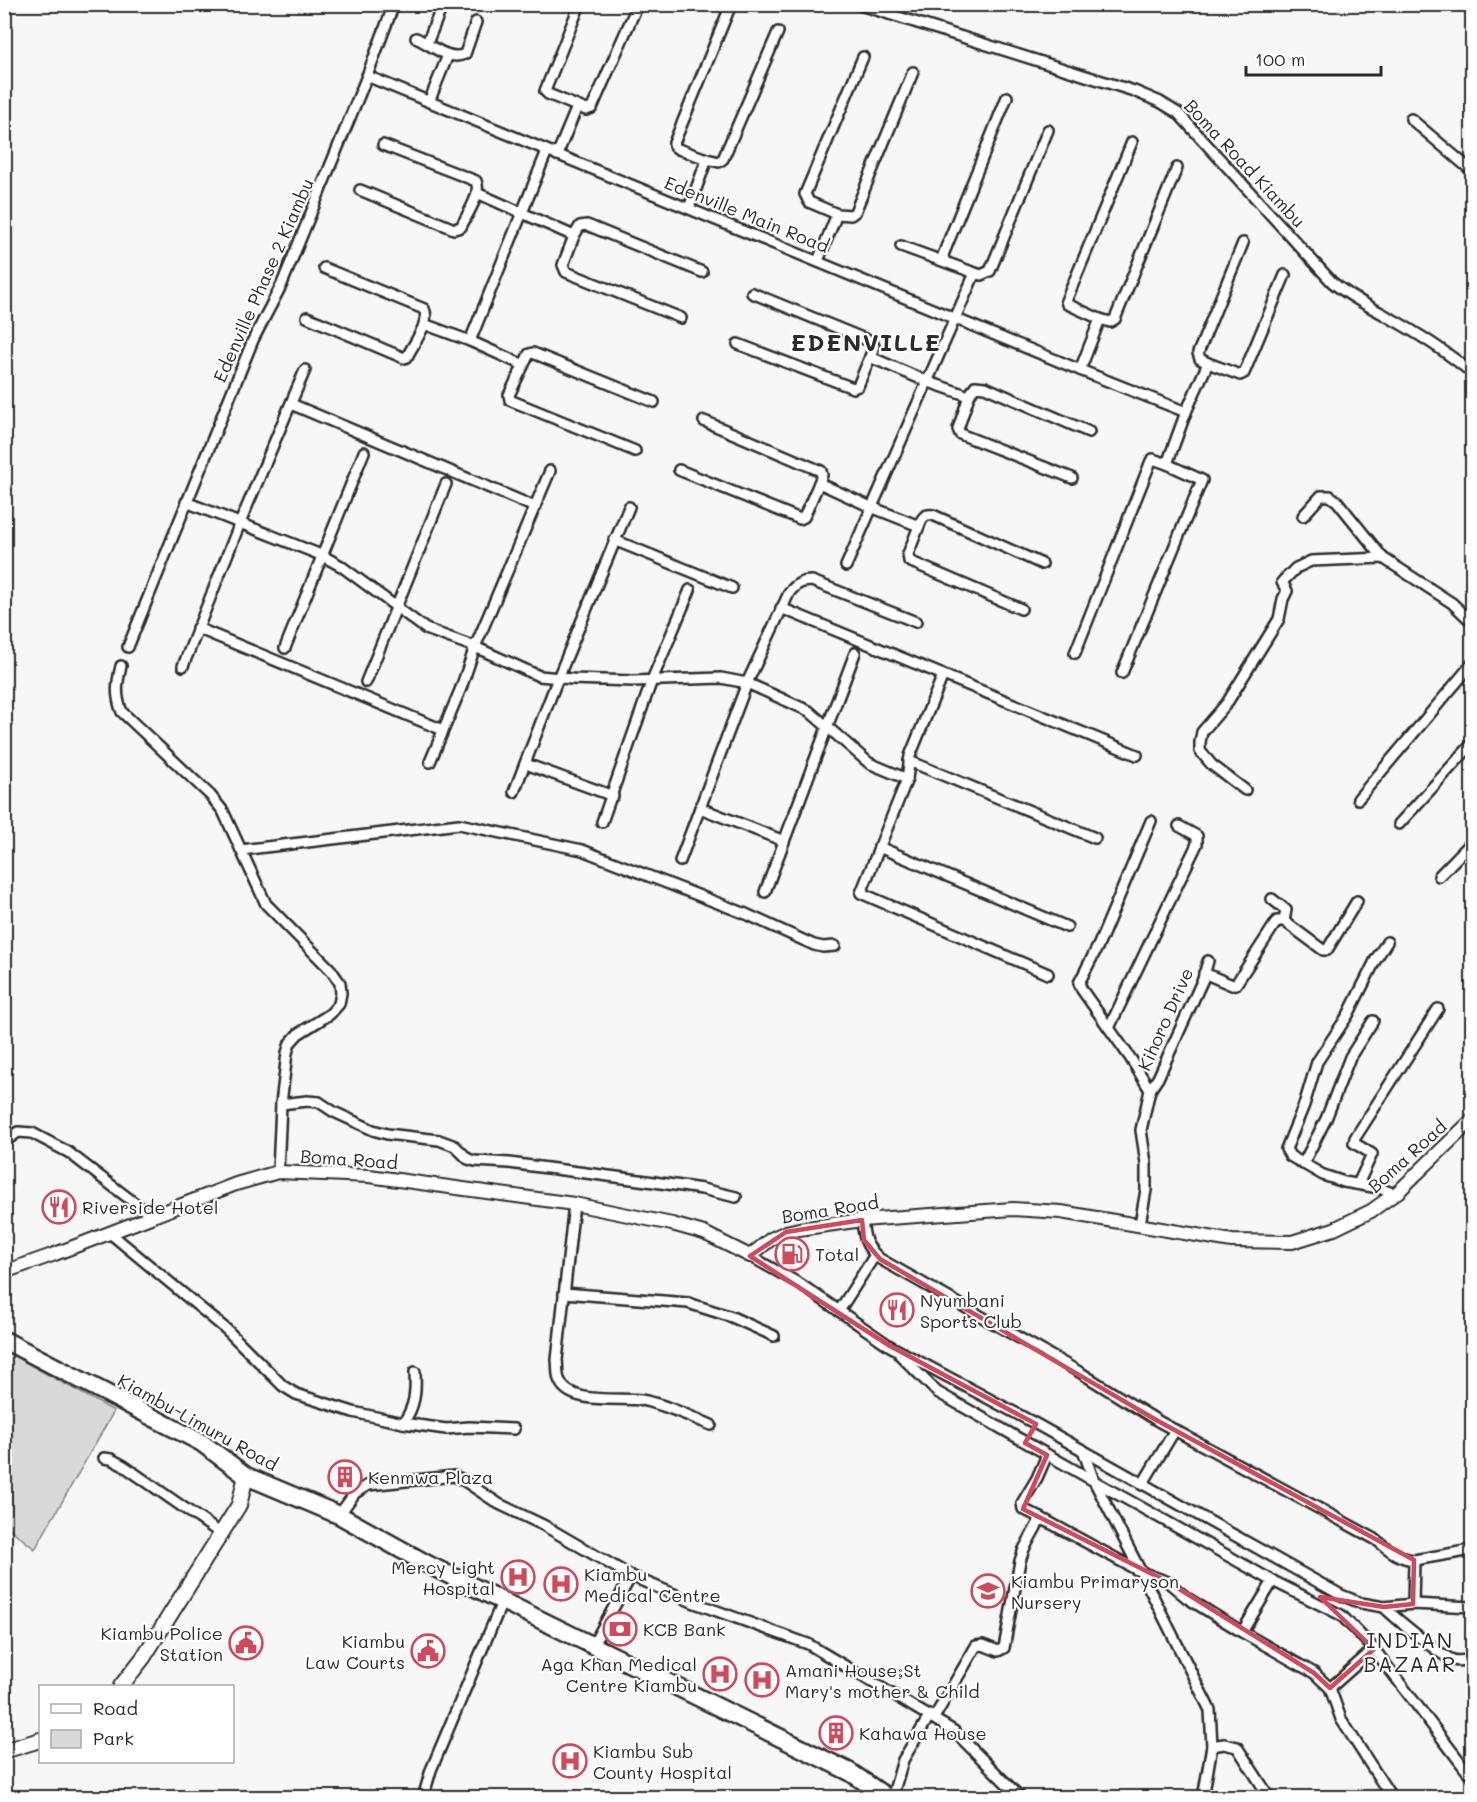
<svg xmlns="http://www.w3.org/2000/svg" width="1477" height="1802" viewBox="0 0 1477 1802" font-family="Mali,sans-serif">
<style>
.green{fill:#d9d9d9;stroke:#828282;stroke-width:1.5}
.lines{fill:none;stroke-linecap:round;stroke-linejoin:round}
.street-casing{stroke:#2b2b2b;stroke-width:14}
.secondary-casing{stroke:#2b2b2b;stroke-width:16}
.primary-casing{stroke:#2b2b2b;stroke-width:18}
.highway-casing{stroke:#2b2b2b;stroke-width:21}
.street{stroke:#fff;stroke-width:9}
.secondary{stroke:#fff;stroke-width:12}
.primary{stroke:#fff;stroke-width:14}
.highway{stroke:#fff;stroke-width:16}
.marked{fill:none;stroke:#d1495b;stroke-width:4.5;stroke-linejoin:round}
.labels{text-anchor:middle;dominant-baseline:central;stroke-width:4.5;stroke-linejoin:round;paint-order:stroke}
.street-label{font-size:18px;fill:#2b2b2b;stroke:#fff}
.poi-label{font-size:18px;fill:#2b2b2b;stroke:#fff;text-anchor:start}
.quarter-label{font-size:21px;letter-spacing:1.5px;fill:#2b2b2b;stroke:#fff}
.district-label{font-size:24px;font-weight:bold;letter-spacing:1.5px;fill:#2b2b2b;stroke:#fff}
</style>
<rect width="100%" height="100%" fill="#f7f7f7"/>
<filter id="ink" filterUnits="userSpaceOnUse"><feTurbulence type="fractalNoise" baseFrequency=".0167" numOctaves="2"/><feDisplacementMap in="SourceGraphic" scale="12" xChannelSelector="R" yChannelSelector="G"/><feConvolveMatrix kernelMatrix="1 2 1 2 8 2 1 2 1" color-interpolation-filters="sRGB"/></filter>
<g filter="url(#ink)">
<polygon class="green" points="5,1351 114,1411 35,1549 5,1525"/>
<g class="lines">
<defs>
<g id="street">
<polyline points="394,4 367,76 1080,370 1186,412"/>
<polyline points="580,4 545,91 548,94 586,110 592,108 638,4"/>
<path d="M857,4L1134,91L1160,102L1178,113L1332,282C1349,296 1365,304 1383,314C1414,331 1446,351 1472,373"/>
<path d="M416,38C430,44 449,62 465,54L476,22"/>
<polyline points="427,43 443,4"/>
<polyline points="429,102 448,55"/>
<polyline points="1411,119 1472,171"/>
<polyline points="557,155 577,107"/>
<polyline points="707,159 719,162 723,159 778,32"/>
<path d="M360,190L454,229L461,227C467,214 482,194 476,181L383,145"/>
<polyline points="477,193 574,236 563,265 566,272 681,318"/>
<polyline points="689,208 707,159 678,149 674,146 674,143 730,7"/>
<polyline points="837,214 851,215 855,212 913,72"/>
<polyline points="574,236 580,226 587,225 702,272"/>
<polyline points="901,246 975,273 981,275 990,271 1048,130"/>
<polyline points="944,260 943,255 1007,97"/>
<polyline points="818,261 837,214 809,202 805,194 863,57"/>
<polyline points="752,293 872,342 874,346 870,357"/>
<path d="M307,317L404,358L407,357C413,344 431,322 424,309L324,268"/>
<polyline points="1100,319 1110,322 1115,319 1177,168"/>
<polyline points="424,324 470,341 523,365"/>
<polyline points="470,341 547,151"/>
<polyline points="738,344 853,388 858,386 870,357 926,381 969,396 975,386 985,387 1089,432"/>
<polyline points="1208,363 1200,359 1198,353 1243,243"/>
<polyline points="1080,370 1100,319 1067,304 1066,301 1132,142"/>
<polyline points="969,396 958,429 960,434 1072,478"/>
<polyline points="291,404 535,507"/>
<polyline points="704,421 821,471 822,475 819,483"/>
<polyline points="635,451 512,401 510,400 509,395 529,354 533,353 654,402"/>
<polyline points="679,470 800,519 804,517 819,483 871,507 919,526 908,554 909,561 1021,609"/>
<polyline points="186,502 321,555 341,566 426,629 475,647 539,676 572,679 633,681 721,678 747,683 809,711 869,763 907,779"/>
<polyline points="1303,516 1321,496 1330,496 1337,501 1383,558 1452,603 1472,622"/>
<path d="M919,526C922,518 924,514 933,515L1042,564"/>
<polyline points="614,540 732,588"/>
<polyline points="846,566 975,273"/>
<polyline points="781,608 1137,755"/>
<polyline points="197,628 443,730"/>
<polyline points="128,647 253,340 282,284 367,76"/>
<polyline points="285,648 364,452"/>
<polyline points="1075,653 1151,461 1153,459 1167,464"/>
<path d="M121,666C117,683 115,695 122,712L210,795L223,811L266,904L331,970L340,983L341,993L339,1004L330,1014L298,1034L290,1043L287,1053L281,1104L278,1172"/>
<polyline points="183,666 240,523 305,370"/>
<polyline points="1122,673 1202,480 1167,464 1186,412 1208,363 1240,375 1244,373 1285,275"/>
<polyline points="943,675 910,756 907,779 861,893 1048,974"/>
<polyline points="366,682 446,484"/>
<polyline points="909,761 1095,838"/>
<polyline points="430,762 461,688 475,647 550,471"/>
<polyline points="526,764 613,796"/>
<polyline points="1245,790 1212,765 1200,751 1200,742 1202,732 1227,703 1279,619 1283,599 1287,591 1282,582 1296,568 1311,561 1383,558"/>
<polyline points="514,792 558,678 629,507"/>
<polyline points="1358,799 1472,664"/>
<polyline points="700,808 784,841"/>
<polyline points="602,822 652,680 690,590"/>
<polyline points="1399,824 1472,744"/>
<polyline points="879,847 1067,927"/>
<polyline points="241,850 459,824 582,850 746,914 814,945 823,947 835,946"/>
<path d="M680,861L747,683L789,593C796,584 801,581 812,581L916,622"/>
<polyline points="1439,876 1472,842"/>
<polyline points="765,892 855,653"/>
<polyline points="1272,899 1286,910 1284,921"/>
<polyline points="1387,942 1376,959 1348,1015 1317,1062 1304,1105 1286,1149 1290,1156 1323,1175 1344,1182 1379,1188 1395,1194"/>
<polyline points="1204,973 1232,985 1236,984 1277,921 1284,921 1323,950 1327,950 1357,901"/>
<polyline points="1109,1028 1197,844 1197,836 1179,826"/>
<polyline points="1150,1090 1158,1078 1203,979 1208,961"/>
<polyline points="281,1104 307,1101 319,1102 334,1112 373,1130 387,1134 439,1140 455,1146 468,1159 475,1161 509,1163 647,1181 702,1189 736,1197"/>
<polyline points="4,1142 18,1132 32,1133 68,1152 153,1217"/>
<polyline points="1303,1164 1326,1119 1350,1057 1373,1021"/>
<polyline points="1358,1184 1372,1154 1354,1143 1355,1138 1438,1009"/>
<path d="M574,1204L557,1360C558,1366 557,1374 559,1379C568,1406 619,1397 641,1400C664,1404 689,1416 711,1425"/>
<path d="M862,1220C864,1239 865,1246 880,1259L1081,1373L1158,1421L1375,1539C1387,1548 1398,1559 1414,1560L1472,1550"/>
<polyline points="1140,1224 1146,1190 1146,1163 1141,1130 1150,1090 1131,1059 1082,990 1079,983 1099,944 1151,821"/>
<polyline points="110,1233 227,1330 283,1386 296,1394 353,1412 403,1423 446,1429 469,1427 514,1429"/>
<polyline points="750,1256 800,1284 890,1346 1036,1424 1341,1595 1361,1603 1384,1607 1413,1604 1472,1607"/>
<polyline points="564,1293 688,1303 732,1317 774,1336"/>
<polyline points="839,1311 875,1255"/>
<polyline points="900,1355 937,1392 1094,1481 1141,1572 1210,1710 1212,1746 1203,1798"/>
<path d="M403,1423C415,1407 416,1392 415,1372"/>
<polyline points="1083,1450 1094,1481 1273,1581 1341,1615 1374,1649 1467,1771 1472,1776"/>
<polyline points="104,1458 111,1459 124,1466 220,1533"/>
<polyline points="1142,1485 1175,1430"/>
<polyline points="339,1515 355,1493 368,1485 454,1476 463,1480 499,1504 543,1525 631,1576 695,1603 808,1644 954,1731 1021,1798"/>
<polyline points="1041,1518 1023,1509 1022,1503 1037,1478 1047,1455"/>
<polyline points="1413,1604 1414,1560"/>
<path d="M1384,1607C1394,1617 1441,1656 1453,1660C1460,1662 1466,1660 1472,1659"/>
<polyline points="1242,1632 1273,1581"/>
<polyline points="593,1645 631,1576"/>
<polyline points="1330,1688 1374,1649"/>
<polyline points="934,1718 976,1646 983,1645 998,1651 1004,1648 1020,1561 1024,1549 1041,1518 1141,1572 1168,1582 1187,1598 1242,1632 1314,1673 1330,1688 1341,1719 1392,1798"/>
<polyline points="1212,1746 1224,1744 1237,1747 1270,1798"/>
<polyline points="423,1798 431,1770 503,1600"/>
<polyline points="892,1798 903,1760 930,1715"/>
</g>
<polyline id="secondary" points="4,1272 55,1254 236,1184 278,1172 369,1176 574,1204 672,1224 704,1233 750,1256 771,1239 786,1232 799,1229 862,1220 1013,1209 1061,1212 1232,1241 1292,1242 1334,1229 1371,1211 1399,1191 1472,1120"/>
<g id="primary">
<polyline points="121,1686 143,1658 239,1505 246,1476"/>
<polyline points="4,1751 40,1740"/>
</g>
<polyline id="highway" points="4,1340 202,1443 246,1476 339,1515 429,1565 850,1772 888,1798"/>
</defs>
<use href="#street" class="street-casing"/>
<use href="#secondary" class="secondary-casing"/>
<use href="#primary" class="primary-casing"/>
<use href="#highway" class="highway-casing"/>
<use href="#street" class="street"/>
<use href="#secondary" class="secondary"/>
<use href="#primary" class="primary"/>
<use href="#highway" class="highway"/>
</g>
</g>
<path class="marked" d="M862,1220L864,1240L880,1259L1158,1421L1414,1560L1413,1604L1384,1607L1320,1597L1374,1649L1330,1688L1314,1673L1168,1582L1023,1509L1047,1455L1025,1443L1036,1424L890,1346L750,1256L786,1232Z"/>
<defs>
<symbol id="restaurant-ring" viewBox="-11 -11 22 22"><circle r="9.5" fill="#fff" stroke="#d1495b" stroke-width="1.5"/><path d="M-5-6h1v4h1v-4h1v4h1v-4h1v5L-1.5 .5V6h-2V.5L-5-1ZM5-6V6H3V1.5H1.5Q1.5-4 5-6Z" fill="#d1495b"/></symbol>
<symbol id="fuel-ring" viewBox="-11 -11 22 22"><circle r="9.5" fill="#fff" stroke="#d1495b" stroke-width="1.5"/><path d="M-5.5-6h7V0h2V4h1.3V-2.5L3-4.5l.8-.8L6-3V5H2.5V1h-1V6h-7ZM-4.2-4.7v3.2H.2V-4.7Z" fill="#d1495b"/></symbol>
<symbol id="building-ring" viewBox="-11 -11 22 22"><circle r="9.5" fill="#fff" stroke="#d1495b" stroke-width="1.5"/><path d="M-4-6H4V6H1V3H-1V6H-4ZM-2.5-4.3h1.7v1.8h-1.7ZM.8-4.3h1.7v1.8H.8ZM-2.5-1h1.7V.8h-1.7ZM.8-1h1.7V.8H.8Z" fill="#d1495b"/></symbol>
<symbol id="hospital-ring" viewBox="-11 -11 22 22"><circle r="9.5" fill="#fff" stroke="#d1495b" stroke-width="1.5"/><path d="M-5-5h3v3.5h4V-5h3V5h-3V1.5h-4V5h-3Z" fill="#d1495b"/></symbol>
<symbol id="school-ring" viewBox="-11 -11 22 22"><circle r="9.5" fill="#fff" stroke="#d1495b" stroke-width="1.5"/><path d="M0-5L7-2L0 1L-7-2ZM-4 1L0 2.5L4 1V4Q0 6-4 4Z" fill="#d1495b"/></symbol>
<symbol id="bank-ring" viewBox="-11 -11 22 22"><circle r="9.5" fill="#fff" stroke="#d1495b" stroke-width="1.5"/><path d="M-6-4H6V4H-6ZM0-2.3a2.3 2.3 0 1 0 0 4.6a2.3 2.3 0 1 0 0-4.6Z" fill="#d1495b"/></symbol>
<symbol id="civic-ring" viewBox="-11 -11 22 22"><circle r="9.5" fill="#fff" stroke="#d1495b" stroke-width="1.5"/><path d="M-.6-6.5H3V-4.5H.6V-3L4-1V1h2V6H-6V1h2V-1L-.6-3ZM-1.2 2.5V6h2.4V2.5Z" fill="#d1495b"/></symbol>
</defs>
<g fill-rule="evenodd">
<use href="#restaurant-ring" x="40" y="1188" width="38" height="38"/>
<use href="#fuel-ring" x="773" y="1235" width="38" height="38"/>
<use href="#restaurant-ring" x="878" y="1291" width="38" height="38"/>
<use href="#building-ring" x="326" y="1458" width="38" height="38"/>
<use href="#hospital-ring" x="499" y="1558" width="38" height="38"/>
<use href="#hospital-ring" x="542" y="1565" width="38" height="38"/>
<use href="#school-ring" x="969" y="1572" width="38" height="38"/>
<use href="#bank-ring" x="601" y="1610" width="38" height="38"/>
<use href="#civic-ring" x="227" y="1624" width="38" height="38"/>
<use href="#civic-ring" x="409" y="1632" width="38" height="38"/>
<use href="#hospital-ring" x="701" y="1655" width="38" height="38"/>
<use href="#hospital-ring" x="743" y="1661" width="38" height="38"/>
<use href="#building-ring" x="817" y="1714" width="38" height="38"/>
<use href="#hospital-ring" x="551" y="1742" width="38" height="38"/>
</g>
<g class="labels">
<g class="street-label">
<text transform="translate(1245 163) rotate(47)">Boma Road Kiambu</text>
<text transform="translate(747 214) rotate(22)">Edenville Main Road</text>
<text transform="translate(263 280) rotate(-66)">Edenville Phase 2 Kiambu</text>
<text transform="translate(1165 1019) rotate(-66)">Kihoro Drive</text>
<text transform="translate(1407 1156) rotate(-42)">Boma Road</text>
<text transform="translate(349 1159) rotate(4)">Boma Road</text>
<text transform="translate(830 1209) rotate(-9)">Boma Road</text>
<text transform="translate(198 1422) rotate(29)">Kiambu-Limuru Road</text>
</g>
<g class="poi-label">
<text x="82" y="1207">Riverside Hotel</text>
<text x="815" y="1254">Total</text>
<text x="920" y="1300">Nyumbani<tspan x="920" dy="21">Sports Club</tspan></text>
<text x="368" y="1477">Kenmwa Plaza</text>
<text x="495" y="1567" text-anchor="end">Mercy Light<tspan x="495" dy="21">Hospital</tspan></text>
<text x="584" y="1574">Kiambu<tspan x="584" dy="21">Medical Centre</tspan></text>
<text x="1011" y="1581">Kiambu Primaryson<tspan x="1011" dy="21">Nursery</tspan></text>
<text x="643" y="1629">KCB Bank</text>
<text x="223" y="1633" text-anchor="end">Kiambu Police<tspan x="223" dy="21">Station</tspan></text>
<text x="405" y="1641" text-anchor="end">Kiambu<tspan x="405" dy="21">Law Courts</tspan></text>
<text x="697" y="1664" text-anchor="end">Aga Khan Medical<tspan x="697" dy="21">Centre Kiambu</tspan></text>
<text x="785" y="1670">Amani House;St<tspan x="785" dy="21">Mary's mother &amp; Child</tspan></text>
<text x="859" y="1733">Kahawa House</text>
<text x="593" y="1751">Kiambu Sub<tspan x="593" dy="21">County Hospital</tspan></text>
</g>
<g class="quarter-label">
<text x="1410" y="1639">INDIAN<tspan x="1410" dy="24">BAZAAR</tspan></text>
</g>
<g class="district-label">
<text x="866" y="341">EDENVILLE</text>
</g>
</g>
<rect width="1477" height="1802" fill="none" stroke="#fff" stroke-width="24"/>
<rect x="12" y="12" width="1453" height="1778" fill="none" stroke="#2b2b2b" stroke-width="2" filter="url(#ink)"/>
<rect x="39" y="1685" width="195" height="78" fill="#ffffff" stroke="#aaaaaa" stroke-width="1.5"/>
<rect x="51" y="1704" width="30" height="9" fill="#ffffff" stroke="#aaaaaa" stroke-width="1.5"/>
<text x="93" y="1715" font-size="18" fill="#2b2b2b">Road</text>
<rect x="51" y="1730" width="30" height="18" fill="#d9d9d9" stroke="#aaaaaa" stroke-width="1.5"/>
<text x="93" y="1745" font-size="18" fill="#2b2b2b">Park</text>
<path d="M1246 66v9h135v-9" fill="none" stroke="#2b2b2b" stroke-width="3"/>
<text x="1255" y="66" font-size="18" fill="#2b2b2b" stroke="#ffffff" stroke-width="4.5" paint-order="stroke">100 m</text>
</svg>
